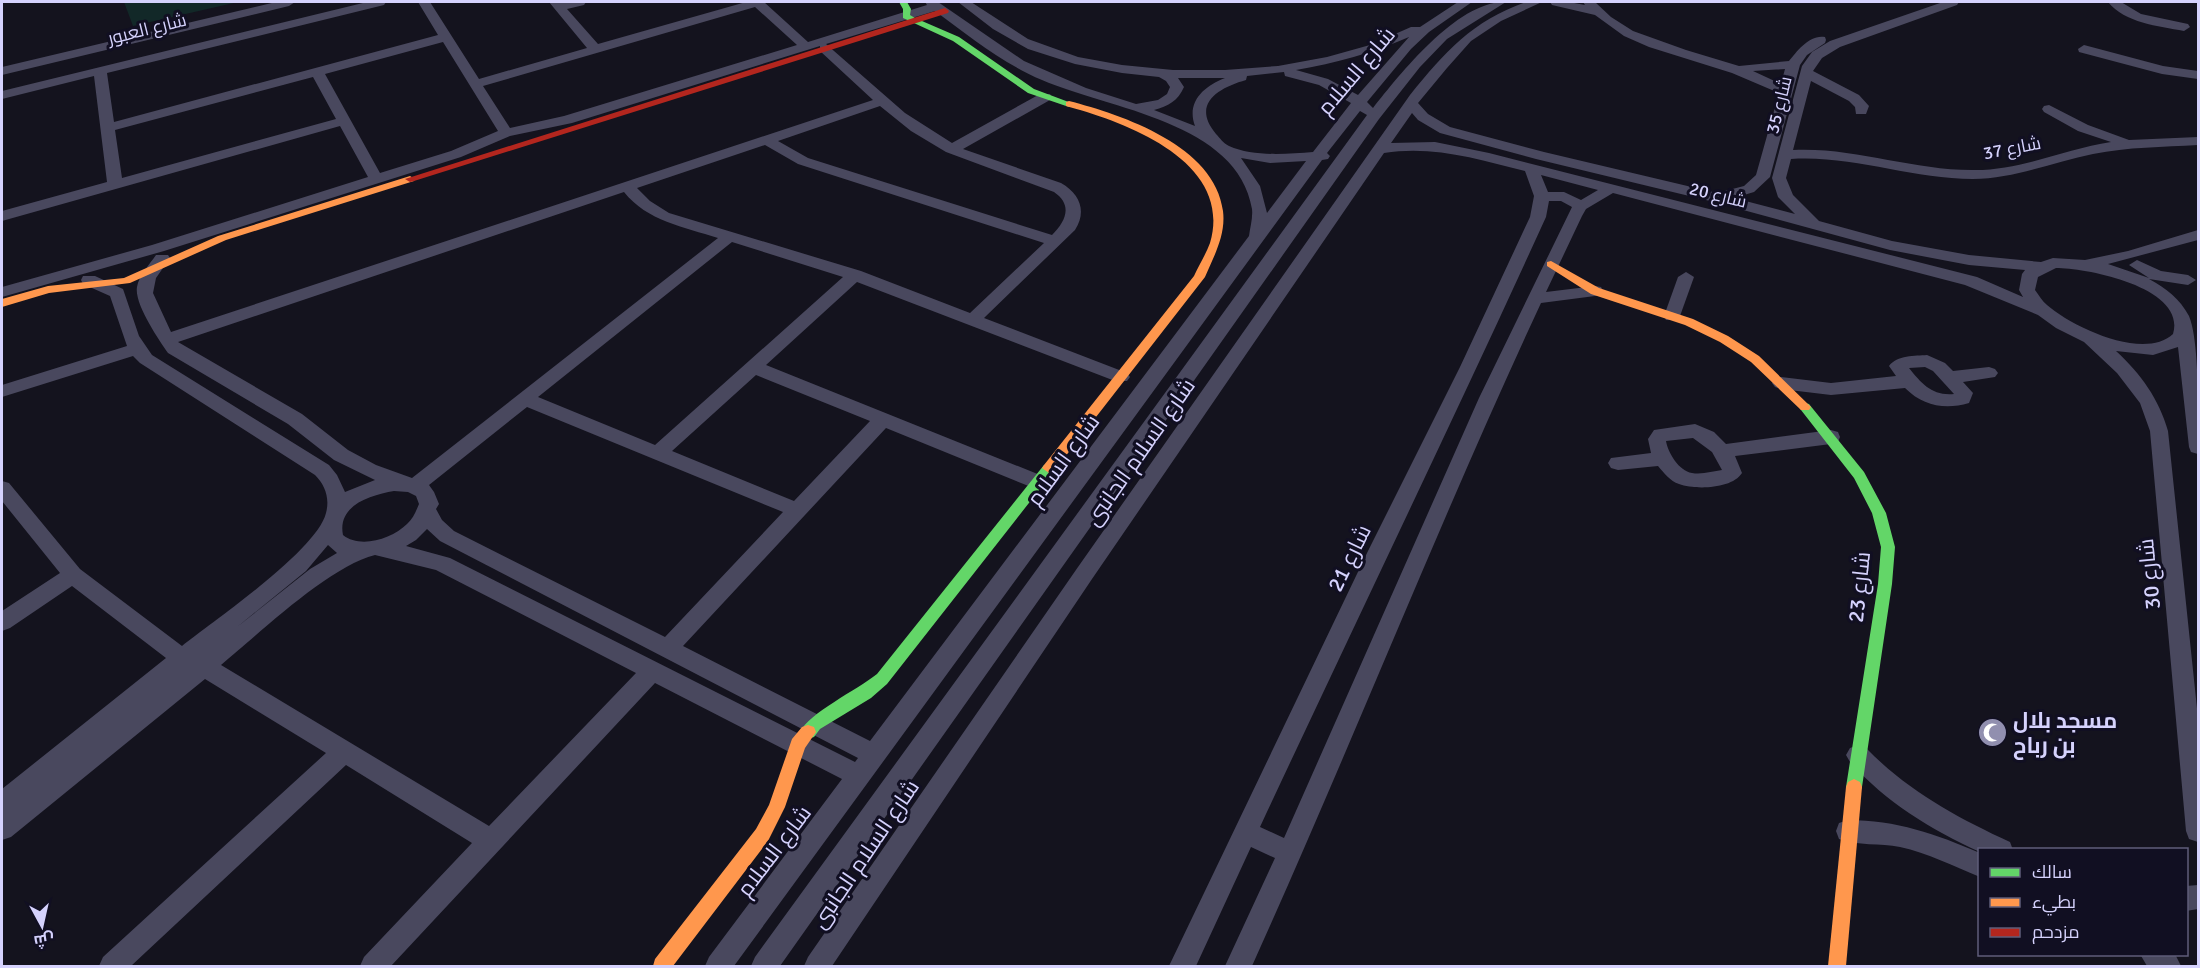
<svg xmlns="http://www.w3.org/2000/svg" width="2200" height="968" viewBox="0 0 2200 968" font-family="Signika,Cairo,sans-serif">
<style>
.green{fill:#122828}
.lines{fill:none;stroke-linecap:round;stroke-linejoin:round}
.street{fill:#49485e;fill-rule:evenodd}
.fast{fill:#63d668;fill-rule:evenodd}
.slow{fill:#ff974d;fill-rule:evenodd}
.jam{fill:#b3261e;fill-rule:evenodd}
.labels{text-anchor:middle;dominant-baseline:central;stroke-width:6;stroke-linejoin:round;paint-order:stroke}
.far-street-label{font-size:18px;fill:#d5d2fd;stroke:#110f22}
.street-label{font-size:22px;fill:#d5d2fd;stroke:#110f22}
.poi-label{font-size:22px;font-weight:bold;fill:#d5d2fd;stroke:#110f22;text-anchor:start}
</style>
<rect width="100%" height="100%" fill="#14131e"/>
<polygon class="green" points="124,2 238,2 133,26"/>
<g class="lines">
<g class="street">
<polygon points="276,2 295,2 289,6 2,75 2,67"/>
<path d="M367,2H386L384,5L107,73L114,122L438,35L418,2H430L479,79L587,48L549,2H586L584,5L567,9L598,44L746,2H764L808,42L927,5L925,2H938L1024,61L1086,88L1136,104L1158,100L1167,94L1170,87L1166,81L1159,77L1122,73L1075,64L1028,49L993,29L958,2H971L1028,39L1078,57L1122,65L1173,70H1225L1278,66L1327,57L1370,45L1411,27H1420L1458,2H1472L1429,32L1411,49L1367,102L1373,108C1400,74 1458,0 1506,2L1447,39L1420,67L1379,119L780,966H751L755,957L1367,115L1360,111L1327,153L1330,156L1328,159L1322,160L734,966H705L709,957L842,779L655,683L391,966H360L364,957L472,843L346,765L131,966H99L103,957L326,753L205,679L11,837L2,840V789L166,658L72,586L10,628L2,631V611L60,573L2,501V481L9,483L80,569L182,646C215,620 317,550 326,513C330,498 325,485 315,475L140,363L133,356L2,397V385L127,346L110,296L83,284L81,280L83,276H95L123,289L139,336L152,355L329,465L337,475L345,492L375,480L334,460L288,424L168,353C159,340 134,304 137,287C139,275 150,264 156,255H168L170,258L156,278L153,293L171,332L873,100L820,51V46L572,123L510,136L461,157L164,251L2,297V287L152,245L368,177L340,126L2,221V211L107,182L94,76L2,99V91ZM755,7L797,45L564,116L510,128L483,86ZM935,11C969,36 1002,63 1042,80C1109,109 1238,122 1252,209C1253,218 1250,228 1249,236L870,741L683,646L886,428L1031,487L1038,489L1045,487L1048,482L1045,477L766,365L857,282L1115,381H1127L1130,377L1127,373L984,318L1075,230C1087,211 1080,194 1061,183L963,149L1050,100L1052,97L1050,94H1040L952,143L905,113L826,44ZM1409,37L1358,95L1328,79L1296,70C1336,63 1372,53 1409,37ZM443,42L498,131L451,151L380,173L325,74ZM1284,72L1285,76L1319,85L1351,103L1313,152C1287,154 1253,157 1229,146C1223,143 1220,138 1216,134C1191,104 1218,88 1246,80L1247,76ZM313,77L336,119L122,178L115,130ZM1178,78H1225C1204,86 1186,102 1195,126L1154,110C1168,106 1178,101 1184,87ZM880,106L911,131L946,152L1054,192C1073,205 1066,221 1052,235L808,158L778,141ZM765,145L798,164L1044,243L970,313L861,271L669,213L650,201L637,188ZM1241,158L1270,163L1306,161L1267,213L1260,186ZM624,192C647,221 684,227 718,238L412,478L376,465L348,450L302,414L178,342ZM732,242L843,277L655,445L538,397ZM756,375L870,421L794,501L672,451ZM527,407L783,512L665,637L454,531L442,520L436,509L439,504L434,492L429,485ZM394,491L408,492L416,496L419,504C416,511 413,519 407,524C392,539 360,549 343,535C337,505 371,495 394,491ZM427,529L440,541L858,758L855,762L450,558L406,546L416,540ZM328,545L337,553L310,569L237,627L306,571ZM375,555L436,570L636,673L489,826L221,665C260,633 328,567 375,555Z"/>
<path d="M1526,2H1542L1501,21L1471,41L1447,68L1418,103L1428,114L1450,127L1544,152L1717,193L1744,186L1756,175L1779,93L1732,73L1649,47L1624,36L1595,15L1552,5L1550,2H1569L1585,5L1583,2H1595L1611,17L1633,31L1686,50L1739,66L1789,61C1797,51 1810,34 1825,37L1826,40L1825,43L1807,55L1800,65L1770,177L1754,192L1734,198L1795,214L1778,197L1772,178L1802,66L1812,52L1830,41L1943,2H1959L1957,5L1840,47L1822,58L1813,71L1859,95L1869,106L1866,114H1856L1855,107L1849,101L1811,81L1793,150C1854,147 1911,170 1972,170C2020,171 2065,149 2111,142L2078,131L2044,112L2042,109L2044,106L2049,105L2088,125L2129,140L2198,137V145C2163,147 2128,147 2093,154C2053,162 2014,179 1973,179C1911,179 1853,155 1791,159L1786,178L1793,195L1819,221L1892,241L1969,255L2041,262L2053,258L2085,260L2128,251L2198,230V240L2108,264L2149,278L2129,265L2137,260L2161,271L2188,275L2196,280L2188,285L2149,279C2166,288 2180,299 2189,316C2200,342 2198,422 2198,454L2191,452L2189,447L2178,347L2153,355L2116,351C2141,374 2159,399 2168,431L2198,718V842L2189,839L2186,831L2150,431L2140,403L2117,373L2084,342L2056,328L2038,315L1965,285L1613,193L1586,209L1582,216L1546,292L1595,286L1601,287L1603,291L1601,295L1595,296L1541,303C1439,522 1351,747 1252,966H1225L1275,858L1251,847L1196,966H1169L1368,551L1460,367L1530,217L1534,196L1525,171C1478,159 1432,145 1384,153L1092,579L832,966H804L808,957L1078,567L1410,95C1445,52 1472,21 1526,2ZM1785,69L1781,84L1753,71ZM1412,113L1418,120L1440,133L1536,159L1710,201L1890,250L1969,265L2025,270L2022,274L2019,290L2023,297L1977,277L1489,153L1435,142L1391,143ZM1541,175L1598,190L1581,200L1564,192H1548ZM1549,201H1561L1572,207L1479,398L1284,838L1260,827C1355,623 1453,421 1546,217ZM2056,268C2086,268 2187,287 2173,334C2144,361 2072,327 2047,305C2042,301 2039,295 2035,290L2038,277Z"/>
<path d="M2108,2H2121L2141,14L2188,24L2190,27L2184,31C2158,26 2125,23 2108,2Z"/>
<polygon points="2084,45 2163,66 2198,71 2198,79 2162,74 2079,52 2078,49"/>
<polygon points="1686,272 1694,277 1680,316 1678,320 1666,320 1664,316 1678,277"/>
<path d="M1927,355L1945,363L1953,371L1989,367L1995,369L1998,373L1995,377L1963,382L1973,393L1969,403C1945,410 1923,406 1905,388L1831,395L1781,389L1775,387L1772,383L1775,379L1781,377L1831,383L1896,376L1889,366C1897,355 1915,356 1927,355ZM1925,367L1933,371L1954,394C1932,396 1922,384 1909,368Z"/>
<path d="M1695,424L1714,432L1726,444L1831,430L1838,432L1840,437L1838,442L1831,444L1735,456L1742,473C1732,489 1695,490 1679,484C1670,481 1664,473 1658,466L1618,470L1611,468L1608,463L1611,458L1651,453L1648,439L1654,430ZM1693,438L1712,452L1722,470C1713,471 1702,475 1692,473C1679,471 1668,453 1666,441Z"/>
<path d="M1858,745L1866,748C1908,791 1956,817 2010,842L2013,850H1980V852C1930,829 1887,803 1850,762L1846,755L1850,748Z"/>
<path d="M1848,820C1896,820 1936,834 1980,853V877C1953,866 1928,853 1900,847C1880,843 1858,846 1839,839L1836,831L1839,823Z"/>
<polygon points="2198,885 2198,909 2186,911 2186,886"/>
<polygon points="2140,954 2175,954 2181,966 2147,966"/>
</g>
<g class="fast">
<polygon points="899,2 907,2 911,9 910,15 915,18 959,37 1034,89 1074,104 1069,107 1028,93 953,41 903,18 903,9"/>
<polygon points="1805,403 1809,404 1864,472 1886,513 1895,547 1892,584 1862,787 1860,792 1854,795 1848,792 1846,787 1878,584 1881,547 1872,513 1854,478 1801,410 1799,407 1801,404"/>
<path d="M1049,463L1056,468L1054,471L887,684L871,698L820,729L814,737L808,739L802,737L800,732C809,713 857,690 877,674L1044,465Z"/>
</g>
<g class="slow">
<path d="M1069,101C1123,115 1215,146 1223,211C1226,235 1214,256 1205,277L1054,471L1049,473L1042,468L1044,465L1194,276C1199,265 1206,254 1210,243C1234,161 1125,122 1066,106V102Z"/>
<polygon points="410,176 415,179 414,181 226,240 130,283 49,293 2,307 2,299 48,286 124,278 218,236"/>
<polygon points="1551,261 1599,288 1693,319 1728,336 1759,356 1811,407 1809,410 1801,410 1751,362 1720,342 1685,325 1591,294 1547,266 1547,262"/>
<polygon points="808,725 814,727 816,732 805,748 785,807 768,841 673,966 653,966 655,959 756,829 769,805 792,739 802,727"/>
<polygon points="1854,779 1860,782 1862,787 1846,966 1828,966 1846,787 1848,782"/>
</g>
<polygon class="jam" points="945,8 949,11 948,13 414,181 410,182 405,179"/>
</g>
<defs>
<symbol id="mosque-disc" viewBox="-11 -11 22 22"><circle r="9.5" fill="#918faf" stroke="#110f22"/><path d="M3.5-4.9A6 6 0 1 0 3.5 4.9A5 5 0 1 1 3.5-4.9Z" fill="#fff"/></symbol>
</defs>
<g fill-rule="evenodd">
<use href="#mosque-disc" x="1976" y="716" width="33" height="33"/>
</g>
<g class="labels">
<g class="far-street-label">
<text transform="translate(147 29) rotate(-14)">شارع العبور</text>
<text transform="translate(1779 105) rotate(-76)">شارع 35</text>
<text transform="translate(2012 148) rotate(-11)">شارع 37</text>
<text transform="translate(1718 195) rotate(14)">شارع 20</text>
</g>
<g class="street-label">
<text transform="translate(1356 71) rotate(-50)">شارع السلام</text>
<text transform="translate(1140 452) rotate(-55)">شارع السلام الجانبى</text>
<text transform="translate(1063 460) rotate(-54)">شارع السلام</text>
<text transform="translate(1349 558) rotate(-64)">شارع 21</text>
<text transform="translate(2149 574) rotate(-96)">شارع 30</text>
<text transform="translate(1859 587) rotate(-84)">شارع 23</text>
<text transform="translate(774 851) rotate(-53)">شارع السلام</text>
<text transform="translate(865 854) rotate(-56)">شارع السلام الجانبى</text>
</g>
<g class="poi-label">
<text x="2013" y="720">مسجد بلال<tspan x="2013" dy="25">بن رباح</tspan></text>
</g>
</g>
<rect width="2200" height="968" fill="none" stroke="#d5d2fd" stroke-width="6"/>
<rect x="1978" y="848" width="210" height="108" fill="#110f22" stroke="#5f5d7a" stroke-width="1.5"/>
<rect x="1990" y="868" width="30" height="9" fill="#63d668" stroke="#5f5d7a" stroke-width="1.5"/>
<text x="2032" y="878" font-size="18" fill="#d5d2fd">سالك</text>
<rect x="1990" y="898" width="30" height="9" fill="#ff974d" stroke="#5f5d7a" stroke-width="1.5"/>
<text x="2032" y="908" font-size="18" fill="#d5d2fd">بطيء</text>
<rect x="1990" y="928" width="30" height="9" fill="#b3261e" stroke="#5f5d7a" stroke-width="1.5"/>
<text x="2032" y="938" font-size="18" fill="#d5d2fd">مزدحم</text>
<g transform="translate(42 926) rotate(172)" stroke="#110f22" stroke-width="4.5" paint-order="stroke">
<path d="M0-4.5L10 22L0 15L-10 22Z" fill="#d5d2fd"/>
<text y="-9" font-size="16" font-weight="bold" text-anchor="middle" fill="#d5d2fd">ش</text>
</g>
</svg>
